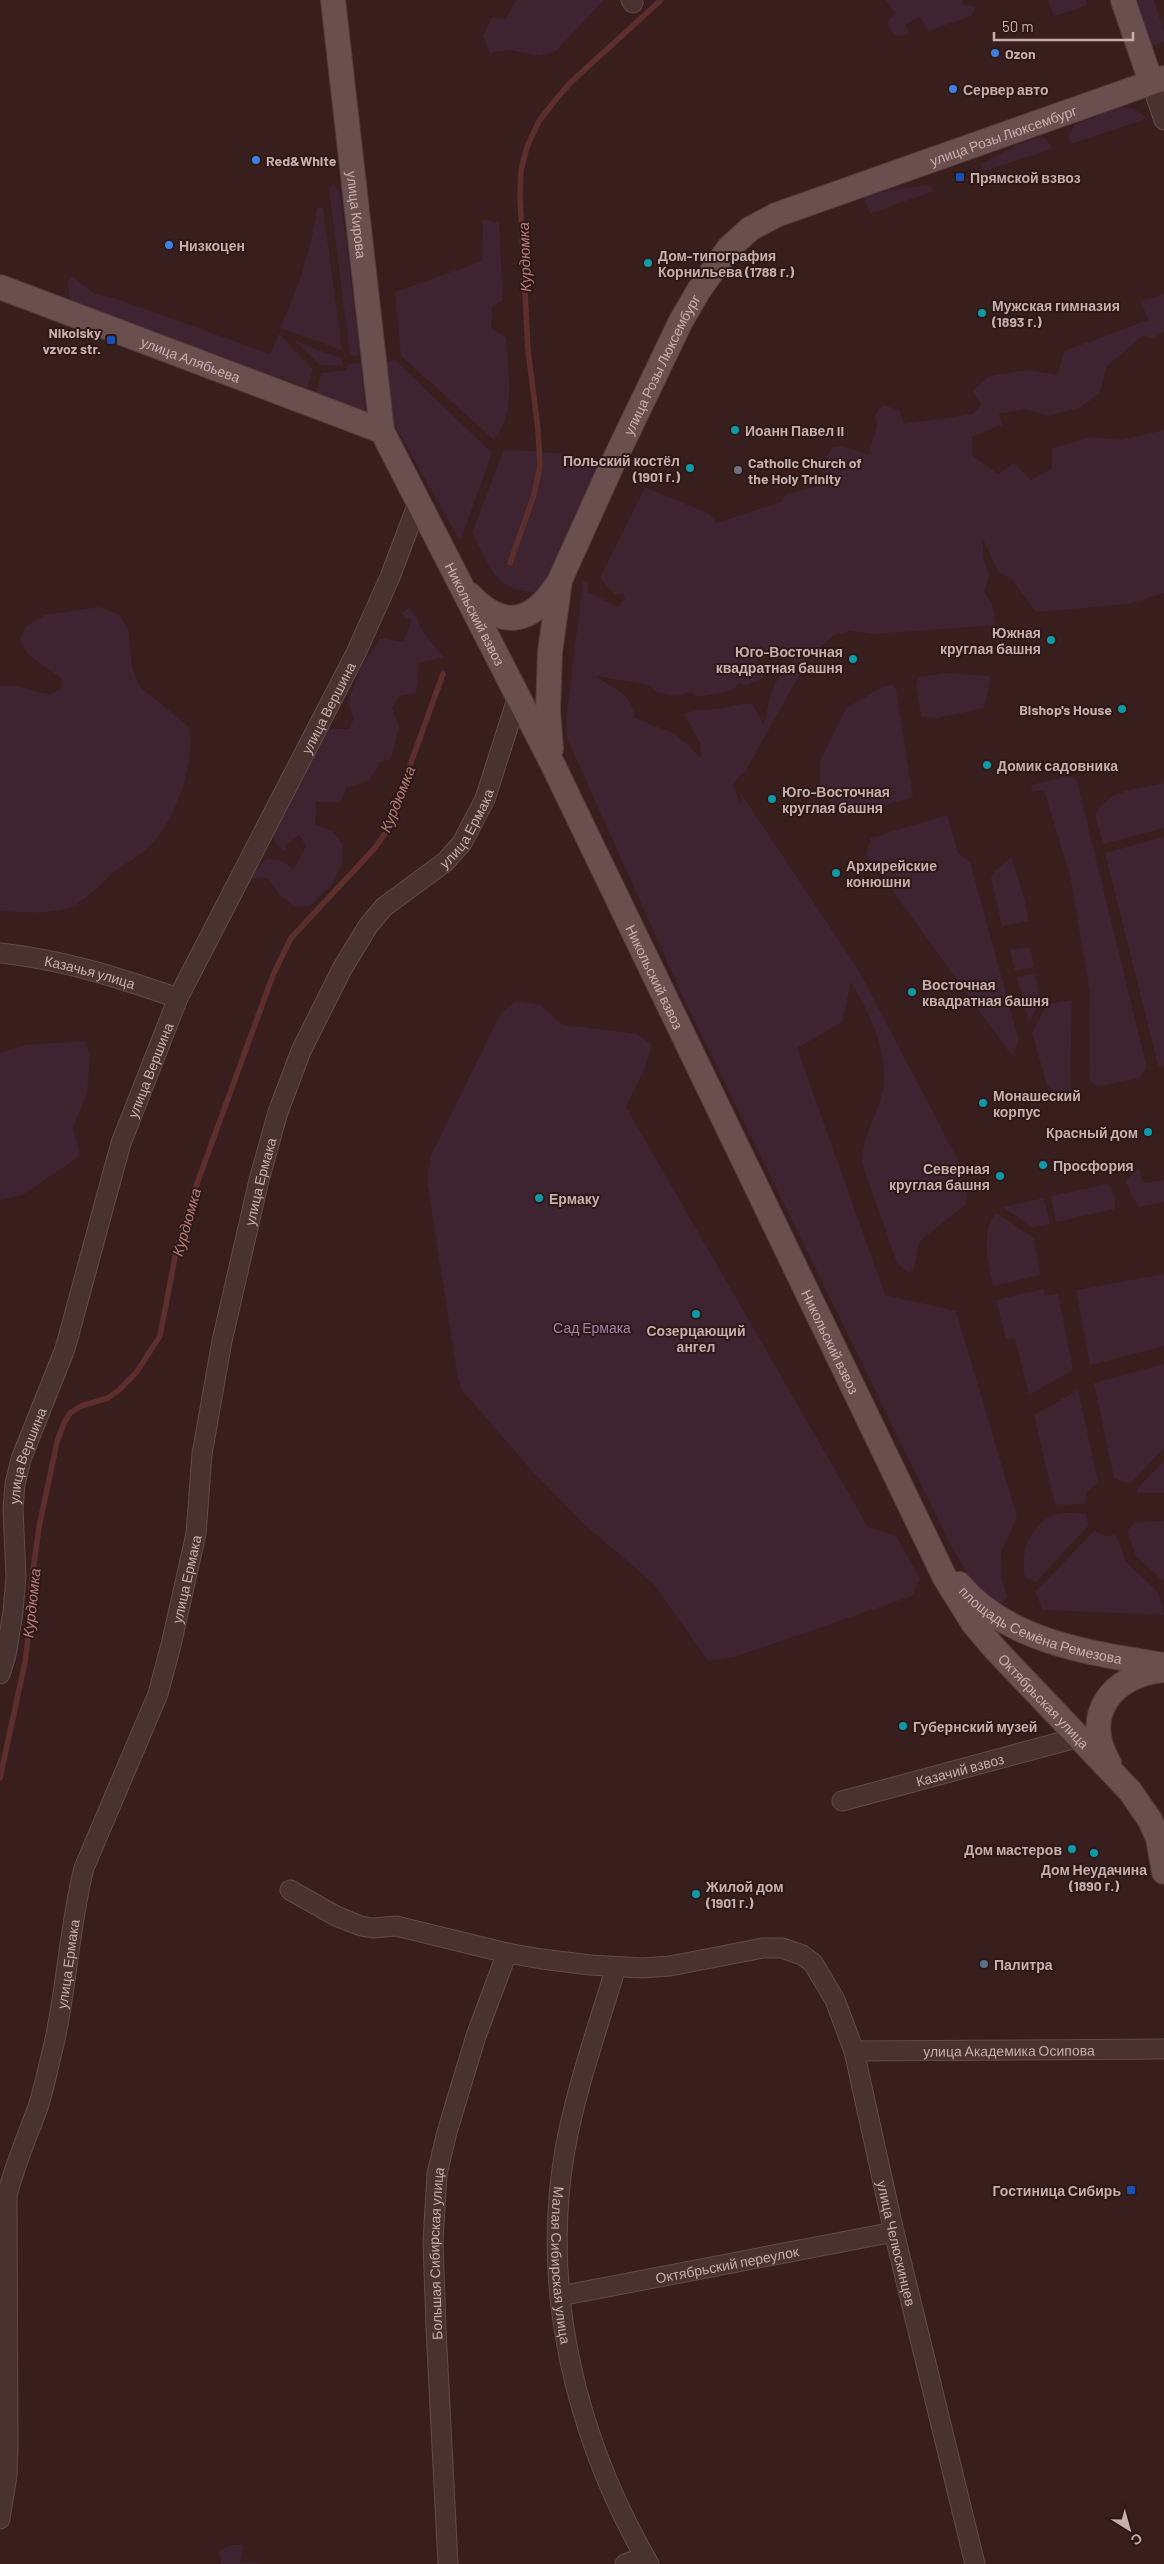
<svg xmlns="http://www.w3.org/2000/svg" width="1164" height="2564" viewBox="0 0 1164 2564" font-family="Barlow,sans-serif">
<style>
.green{fill:#3e2330;fill-rule:evenodd}
.lines{fill:none;stroke-linecap:round;stroke-linejoin:round}
.stream{stroke:#5d2f2c;stroke-width:5.5}
.minor-casing{stroke:#614b49;stroke-width:21}
.major-casing{stroke:#523c3b;stroke-width:26}
.minor{stroke:#493331;stroke-width:19}
.major{stroke:#69504e;stroke-width:24}
.shop-dot{fill:#3f7fe0;stroke:#2d1917;stroke-width:2}
.transit-dot{fill:#1a4fb4;stroke:#2d1917;stroke-width:2}
.culture-dot{fill:#0f9aa8;stroke:#2d1917;stroke-width:2}
.worship-dot{fill:#6b7280;stroke:#2d1917;stroke-width:2}
.service-dot{fill:#5c6f8a;stroke:#2d1917;stroke-width:2}
.labels{text-anchor:middle;dominant-baseline:central;stroke-width:4;stroke-linejoin:round;paint-order:stroke}
.poi-label{font-size:14px;font-weight:bold;fill:#c6aeab;stroke:#2d1917;text-anchor:start}
.street-label{font-size:14px;fill:#c6aeab;stroke:#2d1917}
.park-label{font-size:14px;fill:#a180ad;stroke:#2d1917}
.water-label{font-size:15px;font-style:italic;fill:#b67b77;stroke:#2d1917}
</style>
<rect width="100%" height="100%" fill="#381f1d"/>
<g class="green">
<polygon points="516,0 604,0 556,51 540,56 510,50 490,53 483,36 492,17 506,19"/>
<polygon points="886,0 962,0 963,4 976,7 971,16 928,31 920,17 906,25 909,35 895,36 889,28 888,21 896,14"/>
<polygon points="1048,0 1086,0 1087,5 1054,16"/>
<polygon points="1137,0 1154,0 1164,32 1164,42 1152,46"/>
<polygon points="1120,107 1134,109 1148,118 1070,144 1069,136 1075,124"/>
<polygon points="1039,137 1046,139 1053,149 984,171 981,164 1018,144"/>
<polygon points="334,184 340,193 360,354 354,356 350,354 329,189"/>
<polygon points="929,185 933,191 870,214 864,197 889,190"/>
<path d="M323,207L342,350L280,328C298,288 311,252 317,208Z"/>
<path d="M483,219L499,223L503,300L492,307L491,328L506,338C508,372 517,410 494,440L401,356L395,292L482,261Z"/>
<polygon points="72,276 94,294 117,299 270,354 279,334 313,369 307,388 70,301 68,283"/>
<path d="M1164,294V331L1154,339L1144,335L1106,367L1100,393L1081,407L1049,416L1025,409L999,414L1002,425L972,437L973,456L998,474L1014,463L1031,480L1052,469V448L1093,437L1121,440L1164,430V593L1128,604L1036,612L1011,578L998,572L982,537L984,560L989,575L984,591L992,604L996,625L875,634L848,631L834,636L811,654L745,772L738,777L733,786L741,805L740,792L859,971L957,1158L967,1194L965,1205L922,1239C915,1248 918,1260 913,1271L908,1273L897,1263L862,1163C862,1137 876,1118 882,1094C891,1058 869,1011 851,982L842,1022L797,1048L885,1295L956,1311L1017,1517L1001,1552L1002,1580L1007,1596L1001,1606L974,1585L951,1546L684,999L567,738L566,719L583,581L588,582V592L618,607L625,599L623,593L615,595L600,578L645,487L709,514L717,523L780,502L786,494L827,484L821,465L833,447L843,446L868,455L877,427L875,414L883,405L899,410L904,424L973,414L981,405L973,391L989,376L1027,370L1058,375L1064,351L1148,320L1141,301ZM780,651L793,661C791,670 782,672 778,679C769,692 768,710 764,725L752,704C741,703 734,706 724,708C710,710 697,709 684,714L700,743L702,758L675,734L635,718C630,690 616,691 596,676L649,685L657,692L677,696L690,692L698,697L731,691L740,683L747,685L763,678L757,659L765,654Z"/>
<polygon points="294,340 342,359 343,366 320,365"/>
<polygon points="394,359 492,453 460,541 394,424 385,378 387,363"/>
<polygon points="361,363 365,408 357,412 316,393 321,373 346,370 349,364"/>
<path d="M504,449L567,454L596,470L541,592C494,593 492,568 472,533Z"/>
<path d="M99,607L119,614L129,632L132,667L140,687L189,727C196,764 174,827 144,851C134,859 123,865 113,873C99,885 86,901 68,908C46,915 23,912 0,911V686H15L49,694L61,689L62,679L28,654L20,640L26,626L45,615Z"/>
<polygon points="409,608 417,617 421,629 443,657 419,663 416,693 399,696 392,708 399,726 391,759 381,762 369,780 346,788 340,803 316,801 315,824 332,831 342,843 342,864 332,885 310,906 295,907 280,895 268,879 250,878 266,859 280,860 294,869 306,846 299,835 287,843 285,850 277,846 271,831 286,813 291,792 301,784 305,765 327,729 349,729 354,718 348,702 361,668 380,638 403,642 412,621 401,614"/>
<polygon points="946,673 988,676 990,681 984,708 933,719 921,716 916,685 919,677"/>
<polygon points="891,685 896,689 913,797 849,815 837,811 820,788 820,761 846,708 883,687"/>
<polygon points="1069,776 1074,777 1077,782 1147,1068 1139,1078 1103,1086 1094,1085 1089,1078 1090,992 1070,875 1044,790 1032,792 1031,785"/>
<path d="M1164,783V828L1103,844L1095,815C1109,789 1137,789 1164,783Z"/>
<polygon points="947,815 958,853 970,862 1019,1041 1012,1056 866,854 871,838"/>
<polygon points="1164,837 1164,1067 1158,1065 1105,853"/>
<polygon points="1011,857 1025,901 1028,921 1002,926 991,878 995,871"/>
<polygon points="1028,947 1031,950 1034,967 1015,971 1010,950"/>
<polygon points="1035,974 1040,1001 1029,1023 1017,977"/>
<polygon points="1072,1000 1070,1093 1056,1093 1047,1085 1032,1033 1047,1004"/>
<polygon points="517,1001 541,1005 561,1024 637,1034 652,1045 645,1068 626,1107 868,1527 896,1536 920,1579 912,1596 734,1657 708,1661 654,1584 583,1523 532,1471 462,1390 458,1378 427,1181 431,1155 501,1013"/>
<polygon points="85,1041 90,1057 87,1093 73,1127 80,1156 22,1195 0,1200 0,1053 25,1045"/>
<polygon points="1139,1168 1142,1180 1145,1183 1164,1180 1164,1202 1139,1207 1131,1195 1126,1180"/>
<path d="M1107,1184C1114,1188 1117,1201 1114,1209L1056,1222L1051,1196Z"/>
<polygon points="1044,1198 1050,1224 1032,1228 1003,1207"/>
<path d="M996,1213L1034,1238L1040,1275L993,1286C988,1264 980,1232 996,1213Z"/>
<polygon points="1164,1274 1164,1346 1090,1365 1076,1290"/>
<polygon points="1043,1289 1045,1296 1058,1294 1073,1370 1029,1395 1015,1338 1006,1339 996,1300"/>
<polygon points="1164,1364 1164,1448 1130,1484 1114,1478 1094,1383"/>
<polygon points="1078,1390 1098,1482 1087,1492 1085,1504 1055,1505 1034,1415"/>
<polygon points="1164,1461 1164,1493 1138,1493 1136,1490"/>
<path d="M1085,1513L1089,1525L1036,1582L1025,1578C1020,1552 1029,1524 1057,1514C1065,1512 1076,1514 1085,1513Z"/>
<polygon points="1164,1521 1164,1580 1161,1579 1136,1556 1127,1530 1136,1522"/>
<polygon points="1094,1531 1105,1536 1116,1535 1126,1562 1158,1592 1164,1615 1043,1610 1035,1592"/>
<polygon points="233,2545 243,2545 240,2563 258,2562 259,2564 221,2564 219,2551"/>
</g>
<g class="lines">
<g class="stream">
<polyline points="510,563 534,495 540,465 538,429 528,350 520,198 521,170 527,147 539,121 553,103 570,83 661,0"/>
<polyline points="0,1778 25,1662 30,1623 31,1585 39,1527 57,1442 64,1423 70,1413 81,1406 108,1398 119,1390 136,1373 160,1336 176,1252 191,1200 273,975 291,938 374,849 386,832 443,674"/>
</g>
<defs>
<g id="minor">
<polyline points="631,0 633,3"/>
<polyline points="1151,82 1164,120"/>
<path id="s1" d="M0,953C65,960 116,977 178,998"/>
<path id="s2" d="M0,1674L6,1655L13,1612L16,1576L13,1509L15,1484L21,1459L65,1349L121,1143L178,998L356,653L390,577L418,503"/>
<path id="s3" d="M842,1801L1080,1737"/>
<path id="s4" d="M290,1890L336,1916L361,1926L373,1928L396,1926L507,1953L542,1959L590,1965L642,1968L670,1966L763,1948H782L802,1955L813,1963L835,2000L854,2051L894,2232L975,2564"/>
<path id="s5" d="M616,1967C598,2027 576,2088 565,2150C540,2292 577,2440 649,2564"/>
<path id="s6" d="M854,2051L1164,2049"/>
<path id="s7" d="M560,2296L894,2232"/>
<path id="s8" d="M0,2519L7,2475L8,2445L7,2196C14,2167 26,2139 37,2110C44,2090 48,2068 53,2048C67,1989 69,1927 84,1868L158,1694L171,1645L196,1534L202,1454L222,1341L259,1180L278,1112L301,1051L342,969L368,926L384,907L445,862L462,843L485,799L518,696"/>
<path id="s9" d="M448,2564L436,2328L433,2241L437,2174L447,2132L476,2036L507,1953"/>
<polyline points="625,2564 645,2557"/>
</g>
<g id="major">
<path id="s10" d="M333,0L382,431L554,767L945,1578L973,1623L995,1649L1130,1791L1150,1820L1158,1838L1164,1872"/>
<polyline points="1123,0 1151,82"/>
<path id="s11" d="M0,287L382,431"/>
<path d="M470,595C503,630 532,623 557,585"/>
<path id="s12" d="M551,749L548,711L550,652L560,580L611,467L681,321L699,290L729,248L750,229L776,215L1164,78"/>
<path id="s13" d="M959,1584C1007,1642 1094,1654 1164,1665"/>
<path d="M1109,1763C1081,1715 1112,1675 1163,1670"/>
</g>
</defs>
<use href="#minor" class="minor-casing"/>
<use href="#major" class="major-casing"/>
<use href="#minor" class="minor"/>
<use href="#major" class="major"/>
</g>
<g class="shop-dot">
<circle cx="995" cy="53" r="5"/>
<circle cx="953" cy="89" r="5"/>
<circle cx="256" cy="160" r="5"/>
<circle cx="169" cy="245" r="5"/>
</g>
<g class="transit-dot">
<rect x="955" y="172" width="10" height="10" rx="2.5"/>
<rect x="106" y="335" width="10" height="10" rx="2.5"/>
<rect x="1126" y="2185" width="10" height="10" rx="2.5"/>
</g>
<g class="culture-dot">
<circle cx="648" cy="263" r="5"/>
<circle cx="982" cy="313" r="5"/>
<circle cx="735" cy="430" r="5"/>
<circle cx="690" cy="468" r="5"/>
<circle cx="1051" cy="640" r="5"/>
<circle cx="853" cy="659" r="5"/>
<circle cx="1122" cy="709" r="5"/>
<circle cx="987" cy="765" r="5"/>
<circle cx="772" cy="799" r="5"/>
<circle cx="836" cy="873" r="5"/>
<circle cx="912" cy="992" r="5"/>
<circle cx="983" cy="1103" r="5"/>
<circle cx="1148" cy="1132" r="5"/>
<circle cx="1043" cy="1165" r="5"/>
<circle cx="1000" cy="1176" r="5"/>
<circle cx="539" cy="1198" r="5"/>
<circle cx="696" cy="1314" r="5"/>
<circle cx="903" cy="1726" r="5"/>
<circle cx="1072" cy="1849" r="5"/>
<circle cx="1094" cy="1853" r="5"/>
<circle cx="696" cy="1894" r="5"/>
</g>
<circle class="worship-dot" cx="738" cy="470" r="5"/>
<circle class="service-dot" cx="984" cy="1964" r="5"/>
<g class="labels">
<g class="poi-label">
<text x="1005" y="53">Ozon</text>
<text x="963" y="89">Сервер авто</text>
<text x="266" y="160">Red&amp;White</text>
<text x="970" y="177">Прямской взвоз</text>
<text x="179" y="245">Низкоцен</text>
<text x="658" y="255">Дом-типография<tspan x="658" dy="16">Корнильева (1788 г.)</tspan></text>
<text x="992" y="305">Мужская гимназия<tspan x="992" dy="16">(1893 г.)</tspan></text>
<text x="101" y="332" text-anchor="end">Nikolsky<tspan x="101" dy="16">vzvoz str.</tspan></text>
<text x="745" y="430">Иоанн Павел II</text>
<text x="680" y="460" text-anchor="end">Польский костёл<tspan x="680" dy="16">(1901 г.)</tspan></text>
<text x="748" y="462">Catholic Church of<tspan x="748" dy="16">the Holy Trinity</tspan></text>
<text x="1041" y="632" text-anchor="end">Южная<tspan x="1041" dy="16">круглая башня</tspan></text>
<text x="843" y="651" text-anchor="end">Юго-Восточная<tspan x="843" dy="16">квадратная башня</tspan></text>
<text x="1112" y="709" text-anchor="end">Bishop's House</text>
<text x="997" y="765">Домик садовника</text>
<text x="782" y="791">Юго-Восточная<tspan x="782" dy="16">круглая башня</tspan></text>
<text x="846" y="865">Архирейские<tspan x="846" dy="16">конюшни</tspan></text>
<text x="922" y="984">Восточная<tspan x="922" dy="16">квадратная башня</tspan></text>
<text x="993" y="1095">Монашеский<tspan x="993" dy="16">корпус</tspan></text>
<text x="1138" y="1132" text-anchor="end">Красный дом</text>
<text x="1053" y="1165">Просфория</text>
<text x="990" y="1168" text-anchor="end">Северная<tspan x="990" dy="16">круглая башня</tspan></text>
<text x="549" y="1198">Ермаку</text>
<text x="696" y="1330" text-anchor="middle">Созерцающий<tspan x="696" dy="16">ангел</tspan></text>
<text x="913" y="1726">Губернский музей</text>
<text x="1062" y="1849" text-anchor="end">Дом мастеров</text>
<text x="1094" y="1869" text-anchor="middle">Дом Неудачина<tspan x="1094" dy="16">(1890 г.)</tspan></text>
<text x="706" y="1886">Жилой дом<tspan x="706" dy="16">(1901 г.)</tspan></text>
<text x="994" y="1964">Палитра</text>
<text x="1121" y="2190" text-anchor="end">Гостиница Сибирь</text>
</g>
<g class="street-label">
<text stroke="none"><textPath href="#s12" startOffset="842">улица Розы Люксембург</textPath></text>
<text stroke="none"><textPath href="#s10" startOffset="216">улица Кирова</textPath></text>
<text stroke="none"><textPath href="#s11" startOffset="204">улица Алябьева</textPath></text>
<text stroke="none"><textPath href="#s12" startOffset="408">улица Розы Люксембург</textPath></text>
<text stroke="none"><textPath href="#s10" startOffset="639">Никольский взвоз</textPath></text>
<text stroke="none"><textPath href="#s2" startOffset="1032">улица Вершина</textPath></text>
<text stroke="none"><textPath href="#s8" startOffset="1794">улица Ермака</textPath></text>
<text stroke="none"><textPath href="#s1" startOffset="92">Казачья улица</textPath></text>
<text stroke="none"><textPath href="#s10" startOffset="1044">Никольский взвоз</textPath></text>
<text stroke="none"><textPath href="#s2" startOffset="628">улица Вершина</textPath></text>
<text stroke="none"><textPath href="#s8" startOffset="1374">улица Ермака</textPath></text>
<text stroke="none"><textPath href="#s10" startOffset="1449">Никольский взвоз</textPath></text>
<text stroke="none"><textPath href="#s2" startOffset="222">улица Вершина</textPath></text>
<text stroke="none"><textPath href="#s8" startOffset="969">улица Ермака</textPath></text>
<text stroke="none"><textPath href="#s13" startOffset="94">площадь Семёна Ремезова</textPath></text>
<text stroke="none"><textPath href="#s10" startOffset="1870">Октябрьская улица</textPath></text>
<text stroke="none"><textPath href="#s3" startOffset="122">Казачий взвоз</textPath></text>
<text stroke="none"><textPath href="#s8" startOffset="564">улица Ермака</textPath></text>
<text stroke="none"><textPath href="#s6" startOffset="155">улица Академика Осипова</textPath></text>
<text stroke="none"><textPath href="#s4" startOffset="836">улица Челюскинцев</textPath></text>
<text stroke="none"><textPath href="#s9" startOffset="311">Большая Сибирская улица</textPath></text>
<text stroke="none"><textPath href="#s7" startOffset="170">Октябрьский переулок</textPath></text>
<text stroke="none"><textPath href="#s5" startOffset="306">Малая Сибирская улица</textPath></text>
</g>
<g class="park-label">
<text x="592" y="1327">Сад Ермака</text>
</g>
<g class="water-label">
<text transform="translate(524 257) rotate(-92)">Курдюмка</text>
<text transform="translate(397 799) rotate(-68)">Курдюмка</text>
<text transform="translate(186 1222) rotate(-74)">Курдюмка</text>
<text transform="translate(31 1603) rotate(-84)">Курдюмка</text>
</g>
</g>
<g transform="translate(1129 2529) rotate(143)" stroke="#2d1917" stroke-width="4" paint-order="stroke">
<path d="M0-4L9 19L0 12L-9 19Z" fill="#c6aeab"/>
<text y="-8" font-size="14" font-weight="bold" text-anchor="middle" fill="#c6aeab">С</text>
</g>
<path d="M994 32v8h139v-8" fill="none" stroke="#c6aeab" stroke-width="2.5"/>
<text x="1002" y="32" font-size="15" fill="#c6aeab" stroke="#2d1917" stroke-width="4" paint-order="stroke">50 m</text>
</svg>
